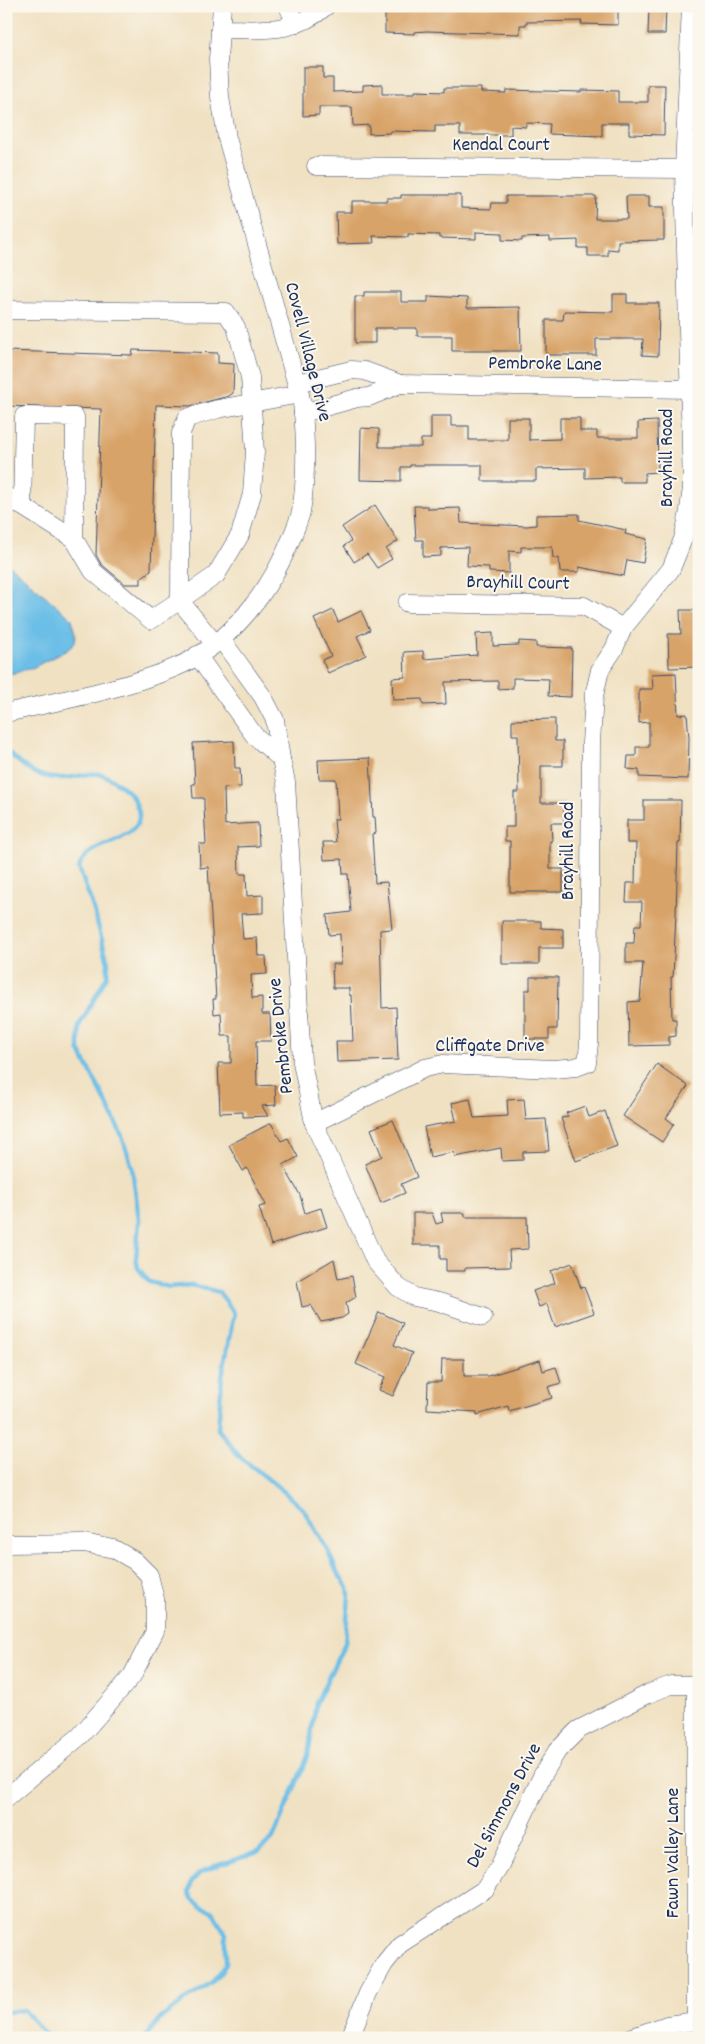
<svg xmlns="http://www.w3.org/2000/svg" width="705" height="2044" viewBox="0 0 705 2044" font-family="Dekko,sans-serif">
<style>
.water{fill:#6bbee7;stroke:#4376a2}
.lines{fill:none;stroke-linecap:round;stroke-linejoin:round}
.stream{stroke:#6bbee7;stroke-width:4.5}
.building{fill:#d8a367}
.minor-casing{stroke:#3b4a6d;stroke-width:19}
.minor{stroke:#fff;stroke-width:18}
.labels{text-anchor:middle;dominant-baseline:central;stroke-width:4;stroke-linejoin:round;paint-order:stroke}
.street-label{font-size:20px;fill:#1b2f5e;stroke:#fbf7ec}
</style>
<rect width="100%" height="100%" fill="#fbf7ec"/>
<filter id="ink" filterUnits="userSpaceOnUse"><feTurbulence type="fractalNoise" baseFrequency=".02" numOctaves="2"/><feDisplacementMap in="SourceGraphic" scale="10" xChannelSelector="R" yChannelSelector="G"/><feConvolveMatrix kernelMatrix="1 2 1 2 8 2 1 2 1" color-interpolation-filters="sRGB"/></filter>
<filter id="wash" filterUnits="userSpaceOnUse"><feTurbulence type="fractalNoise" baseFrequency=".0096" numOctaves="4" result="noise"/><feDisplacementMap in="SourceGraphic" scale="20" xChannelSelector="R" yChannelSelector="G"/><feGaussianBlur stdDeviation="1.12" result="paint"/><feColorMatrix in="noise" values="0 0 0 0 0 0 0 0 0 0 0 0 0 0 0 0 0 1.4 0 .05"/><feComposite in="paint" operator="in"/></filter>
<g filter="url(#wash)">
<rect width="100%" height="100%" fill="#f0e1c2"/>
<polygon class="water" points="6,562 72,619 76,634 75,643 67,650 32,668 6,675"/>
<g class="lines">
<g class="stream">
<path d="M6,750C27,771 42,782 73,777C83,775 93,772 103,775C112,778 132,793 135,801C136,805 140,812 139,816C139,843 85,840 79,868L94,910L108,963L107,976L79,1026V1050L105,1100L122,1136L132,1167L139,1220L136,1258L138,1268L149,1282L169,1287L191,1285L219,1292L234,1313L222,1376L218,1429L239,1456L282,1490L303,1509L328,1551L337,1572L348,1588L349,1595L345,1643L316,1703L308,1756L272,1840L258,1852L213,1867L200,1873L192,1881L189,1892L192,1899L200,1906L212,1911L226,1934V1964L221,1972L213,1981L162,2017L144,2038"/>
<polyline points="6,2012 24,2010 49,2038"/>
</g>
</g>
<g id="blocks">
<g class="building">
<polygon points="385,6 618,6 618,25 581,24 582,21 526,22 526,25 520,25 520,34 426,31 414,32 414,34 385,33"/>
<polygon points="649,6 666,6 665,34 648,34"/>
<polygon points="303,67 323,67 323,78 333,78 333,92 363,91 363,85 382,84 382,94 415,94 415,91 444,92 444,88 481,88 481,92 506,93 506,90 581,92 581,90 618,91 618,102 648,102 648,85 665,85 664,135 629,134 629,123 602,123 602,136 549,134 550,124 526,123 526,127 511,126 511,135 460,135 460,126 435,126 435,132 390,131 390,133 369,134 369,125 353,126 352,107 319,107 319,115 303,116"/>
<polygon points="401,195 461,195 461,208 491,209 492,203 506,203 506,196 596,196 595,219 627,219 626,196 649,196 649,207 664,207 664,240 618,241 618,250 608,249 608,256 588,256 588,248 578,248 578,240 550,241 550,237 522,238 522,241 502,240 502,233 476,232 476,239 439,238 439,235 408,234 408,237 373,236 374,243 337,244 336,212 352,212 352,201 387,201 387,198 401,198"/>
<polygon points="364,292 401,292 401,302 428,302 428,296 467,298 467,308 520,307 521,351 452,351 452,336 417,336 417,328 375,328 375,343 355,343 355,296 364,296"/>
<polygon points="613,294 627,294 627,303 659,303 658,356 642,355 643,339 596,339 596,355 546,355 546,320 563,320 564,311 613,312"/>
<polygon points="133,350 218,353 218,363 234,364 233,393 229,396 190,406 156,405 151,570 141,578 141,584 125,584 101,564 96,555 101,409 6,406 6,351 132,355"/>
<polygon points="431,416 451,416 451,426 469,426 469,440 508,440 508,418 529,418 529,440 560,439 560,418 580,418 580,431 597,431 597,438 638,438 638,422 657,421 658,472 645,473 645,482 620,482 620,477 585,478 585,468 536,469 536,481 482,481 482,465 410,465 410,467 401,467 401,481 360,480 361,428 379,429 379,447 421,447 421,439 431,439"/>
<polygon points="375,505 398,541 386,549 392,559 377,568 367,554 354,562 344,546 351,541 342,527"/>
<polygon points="414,506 428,506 428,509 460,508 461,523 527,526 536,525 536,515 579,514 579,520 626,530 625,534 647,539 643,563 627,560 624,576 579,567 579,572 560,572 559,558 553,558 552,547 521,547 521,552 509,551 509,573 489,572 489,567 467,566 468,547 441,548 441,556 423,557 423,540 416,540"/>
<polygon points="333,610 338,622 361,611 370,630 357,636 366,655 328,673 322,660 331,656 314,619"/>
<polygon points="680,610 699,610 699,667 669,668 668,634 681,634"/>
<polygon points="493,633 493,646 519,645 519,641 536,642 536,647 572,648 571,697 548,696 549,679 513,678 513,688 498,689 498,681 445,682 446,704 423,705 422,699 393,700 392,678 405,677 404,652 423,651 424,659 477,655 476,634"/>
<polygon points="676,673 678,715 687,714 689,738 688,779 639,777 639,770 627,769 628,756 636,756 636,747 649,747 649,722 639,723 639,689 653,689 652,674"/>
<polygon points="555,719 555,741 563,741 563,766 541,766 541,803 564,803 564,823 551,823 552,841 550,841 550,869 563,869 563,892 510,892 510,841 505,841 505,827 514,827 514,792 519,792 518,735 512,735 512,720"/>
<polygon points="234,741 235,768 240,768 241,787 224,788 225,825 258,823 259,846 238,847 239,874 246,874 247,896 263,895 263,913 241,914 243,939 257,938 258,956 266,956 267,974 251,975 252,998 262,997 262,1014 270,1014 271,1041 256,1041 257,1086 275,1085 276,1105 262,1106 268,1116 243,1117 243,1112 220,1113 218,1063 231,1063 231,1036 222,1036 221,1013 214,1014 213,999 216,999 208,867 200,868 199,844 206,844 204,807 204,798 193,798 192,784 195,784 193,743"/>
<polygon points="370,758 373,817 375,817 376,833 372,834 375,883 387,882 392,929 380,930 382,1008 396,1007 398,1060 337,1062 336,1041 353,1041 351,995 349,995 349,988 333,988 332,964 341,964 340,934 329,935 327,915 351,912 348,874 343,874 342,859 324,860 323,842 336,842 334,819 338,819 336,779 319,779 318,760"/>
<polygon points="644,800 681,800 680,843 678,843 676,914 673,977 671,977 672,1019 676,1019 676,1036 669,1037 669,1045 629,1046 628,1002 640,1001 643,963 626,963 626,943 634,943 635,925 641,925 642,902 626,902 627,883 635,883 636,843 627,843 627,820 644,820"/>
<polygon points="502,921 541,921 541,928 563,929 563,948 539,948 539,964 502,964"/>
<polygon points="530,977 558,977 557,1029 549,1029 549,1039 525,1039 525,990 530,990"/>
<polygon points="657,1064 688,1086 666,1118 674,1124 662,1142 623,1116"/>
<polygon points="470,1099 474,1118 508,1116 507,1100 524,1099 526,1120 546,1119 549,1151 523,1152 523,1160 502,1161 501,1148 455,1157 454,1152 430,1157 424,1127 456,1121 452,1103"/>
<polygon points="585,1106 589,1117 605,1111 617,1146 576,1161 561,1118 568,1117 566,1113"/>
<polygon points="393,1120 417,1177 401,1184 405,1193 381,1203 365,1164 382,1156 371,1129"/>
<polygon points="271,1123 281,1141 288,1138 298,1157 283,1165 300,1195 305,1213 321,1208 327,1227 271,1245 259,1207 266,1205 247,1168 243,1171 229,1145"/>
<polygon points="413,1213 432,1213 436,1224 443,1222 441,1213 465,1213 465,1217 527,1217 528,1249 509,1250 510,1267 465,1268 465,1271 446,1271 446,1259 440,1259 440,1245 413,1245"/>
<polygon points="334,1259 338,1279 352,1276 356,1297 346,1303 348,1314 342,1318 321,1322 311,1305 302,1307 297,1281"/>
<polygon points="572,1263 581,1288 584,1287 594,1313 555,1327 547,1304 539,1307 533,1291 555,1283 551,1271"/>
<polygon points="379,1312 403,1323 394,1345 412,1353 393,1396 379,1390 385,1377 356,1364"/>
<polygon points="442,1359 464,1359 464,1376 488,1376 540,1360 543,1371 556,1367 561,1383 548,1387 552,1398 509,1411 508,1406 477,1415 477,1412 427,1409 428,1382 441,1382"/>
</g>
</g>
</g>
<g filter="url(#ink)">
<use href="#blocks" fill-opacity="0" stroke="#3b4a6d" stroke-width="1"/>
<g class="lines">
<defs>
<g id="minor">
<polyline points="288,6 296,24"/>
<path d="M220,29C261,29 293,35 326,6"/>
<polyline points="316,166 684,169"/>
<polyline points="6,310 226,312 236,327 250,377 255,452 252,494 240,535 216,575 151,620 93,571 74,539 6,496"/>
<polyline points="297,383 351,370 365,371 400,384 369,397 357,398 303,413"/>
<polyline points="400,384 689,389"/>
<polyline points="22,506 24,416 75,417 74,539"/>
<polyline points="407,603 584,606 623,628"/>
<polyline points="215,644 180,601 181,433 187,418 218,409 300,394"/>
<polyline points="197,655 254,735 281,759 275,720 263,697 221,639"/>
<path d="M6,713C62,700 121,690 174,668C230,645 270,592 292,537C295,529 299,520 301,512C307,475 306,439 302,403L227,138L220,97L218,59L222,6"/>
<polyline points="281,759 286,782 302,1062 314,1123 375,1261 398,1287 414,1297 439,1302 483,1317"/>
<polyline points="314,1123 425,1068 443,1064 554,1069 576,1067 587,1063 589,1043 591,742 594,696 600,670 614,649 623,628 671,569 683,539 688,517 692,488 684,169 691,6"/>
<polyline points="6,1544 84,1543 114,1549 135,1561 149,1575 155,1599 155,1631 132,1676 80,1736 6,1798"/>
<polyline points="350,2038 368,1993 384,1964 400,1944 485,1889 498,1869 542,1776 557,1751 578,1730 648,1694 671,1685 696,1685 696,2021 667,2025 630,2038"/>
</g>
</defs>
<use href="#minor" class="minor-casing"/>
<use href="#minor" class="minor"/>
</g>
</g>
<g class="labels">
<g class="street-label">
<text x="501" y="146">Kendal Court</text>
<text transform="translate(307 352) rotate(76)">Covell Village Drive</text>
<text transform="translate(545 365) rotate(1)">Pembroke Lane</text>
<text transform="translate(668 458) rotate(-90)">Brayhill Road</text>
<text transform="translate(518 584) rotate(1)">Brayhill Court</text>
<text transform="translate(569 851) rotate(-90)">Brayhill Road</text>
<text transform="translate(282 1036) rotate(-96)">Pembroke Drive</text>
<text x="490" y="1047">Cliffgate Drive</text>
<text transform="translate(505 1806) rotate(-62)">Del Simmons Drive</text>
<text transform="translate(674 1853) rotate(-90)">Fawn Valley Lane</text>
</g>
</g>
<rect width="705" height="2044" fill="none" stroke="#fbf7ec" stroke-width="25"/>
</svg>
